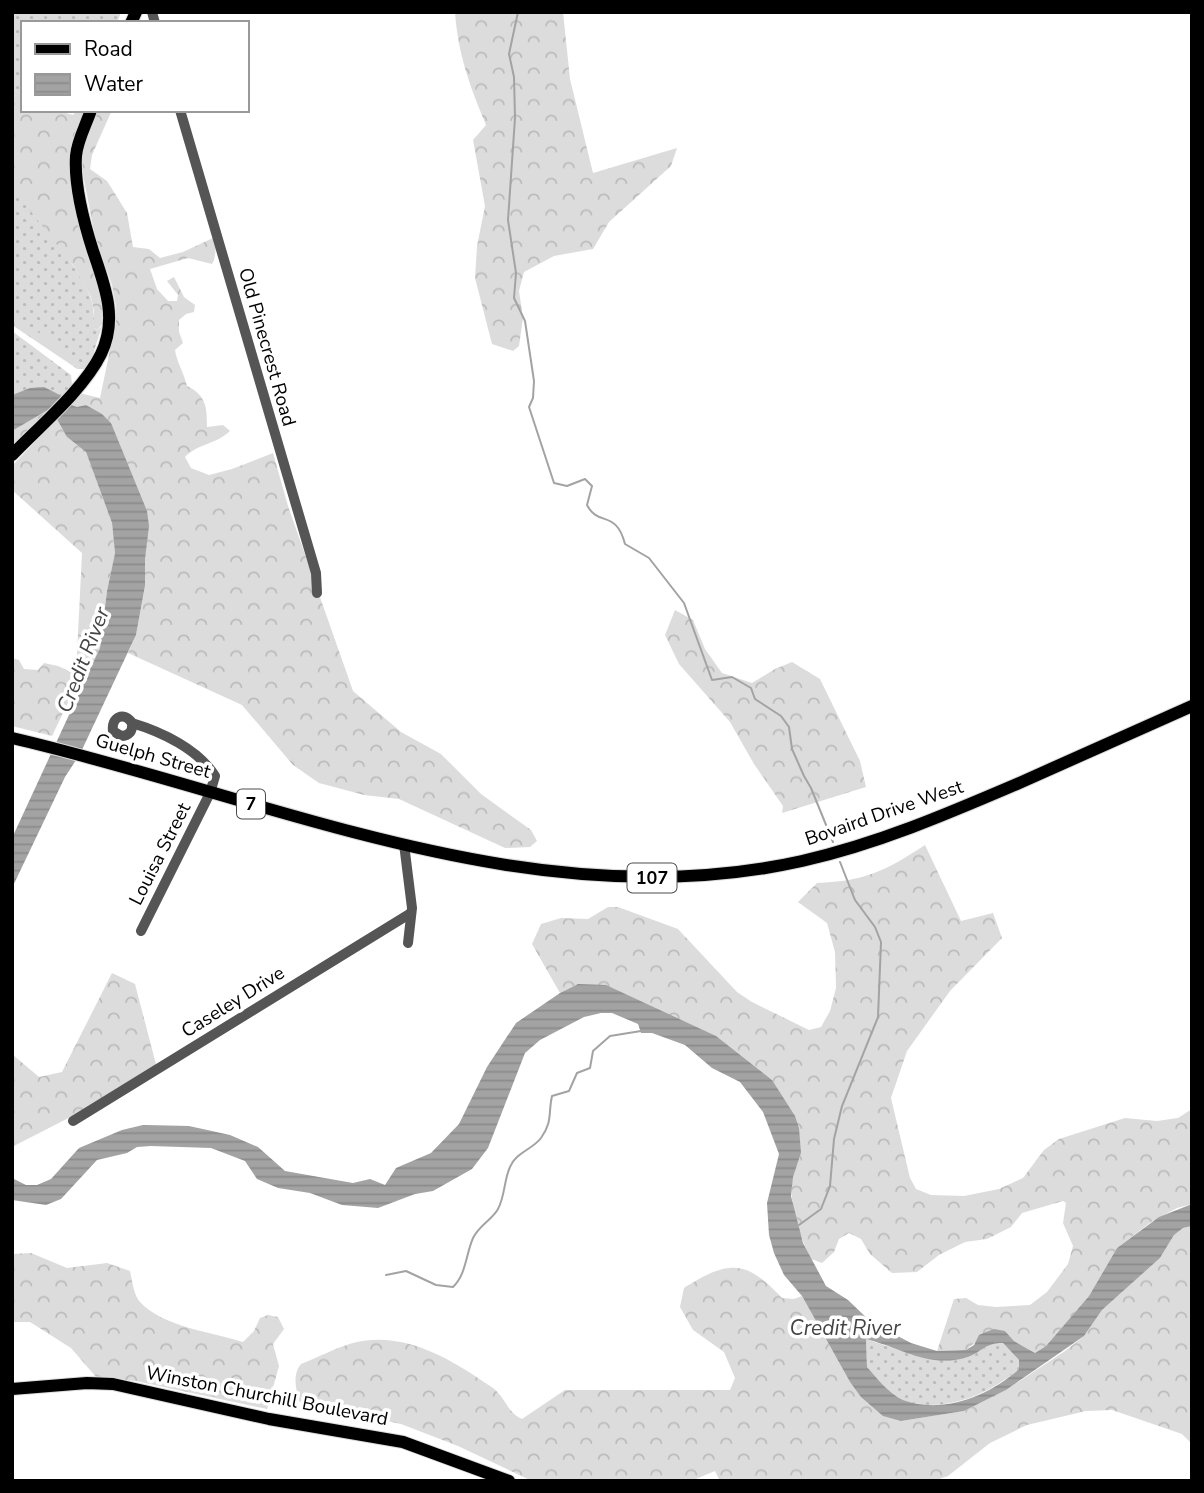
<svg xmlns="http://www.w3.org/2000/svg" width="1204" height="1493" viewBox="0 0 1204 1493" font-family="'Nunito Sans',sans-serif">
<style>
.grass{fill:url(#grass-dots)}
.forest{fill:url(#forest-crowns)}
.water{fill:url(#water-rules);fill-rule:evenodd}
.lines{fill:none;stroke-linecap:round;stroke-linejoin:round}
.stream{stroke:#a3a3a3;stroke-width:2}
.major-casing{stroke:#dbdbdb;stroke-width:14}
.minor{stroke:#555;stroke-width:10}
.major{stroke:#000;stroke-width:12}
.labels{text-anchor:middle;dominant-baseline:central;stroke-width:7;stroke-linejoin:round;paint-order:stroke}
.shield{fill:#fff;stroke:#4c4c4c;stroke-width:2}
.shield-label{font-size:18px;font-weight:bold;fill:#000}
.street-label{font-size:19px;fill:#000;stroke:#fff}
.water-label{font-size:21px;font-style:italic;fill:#444;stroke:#fff}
</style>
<defs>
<pattern id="grass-dots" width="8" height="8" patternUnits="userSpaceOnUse" patternTransform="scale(1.75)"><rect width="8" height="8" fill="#dcdcdc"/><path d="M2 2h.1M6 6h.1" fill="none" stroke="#bbb" stroke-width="1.8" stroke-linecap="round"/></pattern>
<pattern id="forest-crowns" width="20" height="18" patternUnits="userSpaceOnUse" patternTransform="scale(1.75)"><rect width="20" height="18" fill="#dcdcdc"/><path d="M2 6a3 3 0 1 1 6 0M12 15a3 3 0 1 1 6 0" fill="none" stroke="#bbb"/></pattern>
<pattern id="water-rules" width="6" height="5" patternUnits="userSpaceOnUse" patternTransform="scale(1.75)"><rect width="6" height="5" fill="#a3a3a3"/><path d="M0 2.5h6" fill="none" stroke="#8b8b8b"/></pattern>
</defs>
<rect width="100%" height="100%" fill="#fff"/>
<g class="grass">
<polygon points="12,12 121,12 117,23 23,23 23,95 12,89"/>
<path d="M12,188C37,215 75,262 90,296C94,306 94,317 94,328L98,330L102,326L94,351L96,353L85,369H77L73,366L75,365L12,315Z"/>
<path d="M12,331L71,375L72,385L62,396C40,385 34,386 12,395Z"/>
<path d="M866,1339C893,1348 939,1366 968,1357C982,1352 985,1343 1003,1343L1019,1360V1369C989,1394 943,1415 903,1400C889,1394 877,1378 867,1367Z"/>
</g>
<g class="forest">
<path d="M455,12H563L570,79L593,173L677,148L671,166L609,222L593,249L554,256L524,272L519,291L523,318L519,346L513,351L492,344L475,278L477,246L485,206L473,140L486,125C470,86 458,55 455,12Z"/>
<polygon points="12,89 23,95 23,110 55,110 73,115 77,110 87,110 73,155 102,292 104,321 98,330 94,328 94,311 91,297 73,265 12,188"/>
<path d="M97,110H112L92,155L90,169L107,181L127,213L133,247L149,249L160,258L183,252L213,238C217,247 216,256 212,264L188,258L150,269L157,289L168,301H177L178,295L167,281L174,277L184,297L195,305L194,312L186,314L179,320V332L183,343L175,350C177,363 184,373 187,386C206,395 207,407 207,427L223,425L230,431C217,444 197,444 185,457L191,468L209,475L232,469L273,453L288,506L353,691L401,732L441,754L481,794L531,830L537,841L530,847L505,848L399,799L364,795L319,783L293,765L242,705L128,653L136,635L145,587V559L111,423L69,404L79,393L100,398L115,326L116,307L112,285L95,237L81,164L82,147Z"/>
<polygon points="12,315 53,342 75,365 73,366 12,325"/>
<polygon points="48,410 12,448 12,431"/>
<polygon points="57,419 67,437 86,452 112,523 115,553 107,591 100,648 83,687 75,688 52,736 12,726 12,658 19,660 24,669 38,670 44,663 58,666 76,674 82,553 12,490 12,466"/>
<polygon points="675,610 693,620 705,649 722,673 752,683 775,669 792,662 820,679 860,761 866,787 782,813 783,806 754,764 730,722 679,664 665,635"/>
<path d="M925,845L961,921L993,913L1002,938L950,991L907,1051L891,1098L910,1178L916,1189L931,1195L964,1196L999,1189L1023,1178L1044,1150L1059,1139L1125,1118L1157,1121L1178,1118L1192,1109V1204L1177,1208L1151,1222L1117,1248L1089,1296L1046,1346L1035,1353L1014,1341L1005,1331L978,1340L966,1350L937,1351L954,1299L966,1298L978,1305L996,1307L1030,1305L1047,1292L1068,1264L1073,1246L1063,1223L1066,1203L1063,1201L1022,1213L1011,1227L987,1239L965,1242L939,1255L917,1272L892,1273L870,1254L861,1239L849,1233L839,1239L834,1252L822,1263L811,1259C800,1237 789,1204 792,1180C794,1171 798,1162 801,1153L772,1080L578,984L560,993L532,944L541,924L561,918L588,919L608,907H618L678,929L737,992L752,1002L809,1030L821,1027L830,1011L836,988L835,952L827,923L798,902L817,883C866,881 885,871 925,845Z"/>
<polygon points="112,973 135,984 158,1072 12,1147 12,1054 39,1077 62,1072"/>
<path d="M1192,1226V1444L1182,1434L1112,1410L1086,1411L1027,1425L990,1443L948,1476L934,1481H720L715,1471L691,1481H532L458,1446L401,1424L304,1404L299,1401C296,1388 292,1375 301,1364C319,1357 339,1346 357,1342C407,1331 454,1361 493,1388C506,1398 506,1411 522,1419L565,1390H730L735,1378L724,1352L693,1330L680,1307L684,1288C728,1260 746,1259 782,1298L794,1299L802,1296L850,1382L901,1421L964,1411L1006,1390L1065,1351L1084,1336L1102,1310L1160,1258L1174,1235L1183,1228Z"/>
<path d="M31,1253L67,1268L107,1263L130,1271C132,1280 134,1296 140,1302C163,1327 212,1332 243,1342L254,1331L260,1318L268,1315L278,1317L284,1329L273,1344L279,1366L267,1409L136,1381L96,1377L71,1348L30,1322H12V1254Z"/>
</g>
<g class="water">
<polygon points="44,387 62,396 69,404 77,407 86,405 102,414 111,423 147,511 149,526 145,559 145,586 136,635 80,754 65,777 12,888 12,838 100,648 107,591 115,553 112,523 86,452 67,437 54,414 48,410 12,431 12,395 30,388"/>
<path d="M578,984L606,985L716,1036L772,1080L795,1116L799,1128L801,1153L793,1177L791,1196L803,1243L826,1286L848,1300L871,1322L911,1343L937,1351L966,1350L974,1345L979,1335L986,1332L994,1329L1005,1331L1014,1341L1035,1353L1046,1346L1089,1296L1117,1248L1159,1217L1192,1204V1226L1183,1228L1174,1235L1160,1258L1102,1310L1084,1336L1006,1390L964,1411L901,1421L883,1416L861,1397L850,1382L802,1296L784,1275L774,1253L769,1235L767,1203L779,1154L763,1112L740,1082L712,1068L685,1045L652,1033H641L638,1024L612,1013H601L584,1017L540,1040L525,1053L488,1148L472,1169L433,1191L415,1194L378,1208L342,1205L310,1193L278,1188L257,1179L245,1161L211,1148L151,1146L137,1147L127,1153L97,1160L61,1199L46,1205L12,1200V1178L26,1185H37L51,1179L79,1148L122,1130L143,1125L189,1126L230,1135L258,1147L285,1171L353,1183L370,1179L385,1185L396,1168L431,1153L459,1124L487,1067L516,1023L560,993ZM866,1339C902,1348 929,1369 968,1357C982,1352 985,1343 1003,1343L1019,1360V1369C990,1395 943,1415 903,1400C889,1394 877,1378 867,1367Z"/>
</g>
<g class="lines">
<g class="stream">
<path d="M518,12L509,54L514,77L515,118L508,220L516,273L514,298L525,321L534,381L533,398L529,407L554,483L567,486L585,479L592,486L587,505C598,527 616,509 625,544L649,558L684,603L712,680L732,677L751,688L755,699L781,716L789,727L792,749L804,776L811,788L833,842"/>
<polyline points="799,1225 821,1209 830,1186 834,1139 842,1106 878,1017 881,942 875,927 855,900 840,862"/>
<path d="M386,1275L406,1271L436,1285L453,1287C466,1275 466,1254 473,1238C480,1224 492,1220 498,1209C505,1196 504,1180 510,1167C515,1153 533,1149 541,1138C553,1121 548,1113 552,1096L569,1091L577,1073L590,1068L593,1051L610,1036L641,1031"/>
</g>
<defs>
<g id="major">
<polyline points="131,23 136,12"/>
<path d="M12,455C39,427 84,389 101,354C118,319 105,286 93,251C84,223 74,186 76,156C77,141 86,125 91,110"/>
<path d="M12,738C271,798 533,921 802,861C877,844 947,814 1017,784C1075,758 1133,732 1192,706"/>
<polyline points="12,1389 87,1383 113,1384 269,1419 403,1442 509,1481"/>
</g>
</defs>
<use href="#major" class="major-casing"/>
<g class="minor">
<polyline points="152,12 155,23"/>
<polyline points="180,110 316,573 317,593"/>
<path d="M132,723C133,731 129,736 121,736L113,731C111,717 124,711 132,723C162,732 198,749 215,776L210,793L141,931"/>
<polyline points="404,844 412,908 408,943"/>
<polyline points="73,1121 411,913"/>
</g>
<use href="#major" class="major"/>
</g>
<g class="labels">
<g class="shield">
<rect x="237" y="789.5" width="28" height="29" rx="5"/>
<rect x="627.5" y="863.5" width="49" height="29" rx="5"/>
</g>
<g class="shield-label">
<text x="251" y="804">7</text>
<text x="652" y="878">107</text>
</g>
<g class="street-label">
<text transform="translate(267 347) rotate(74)">Old Pinecrest Road</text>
<text transform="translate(153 756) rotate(16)">Guelph Street</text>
<text transform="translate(884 813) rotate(-19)">Bovaird Drive West</text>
<text transform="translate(160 854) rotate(-63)">Louisa Street</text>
<text transform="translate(233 1002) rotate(-32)">Caseley Drive</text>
<text transform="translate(267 1396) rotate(11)">Winston Churchill Boulevard</text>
</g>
<g class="water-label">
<text transform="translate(83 660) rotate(-69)">Credit River</text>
<text x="845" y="1328">Credit River</text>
</g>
</g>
<rect width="1204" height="1493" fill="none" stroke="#000000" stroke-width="28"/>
<rect x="21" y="21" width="228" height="91" fill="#ffffff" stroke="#999999" stroke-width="2"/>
<rect x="35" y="44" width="35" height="10" fill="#000000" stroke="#999999" stroke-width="2"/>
<text x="84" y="56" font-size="21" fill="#000000">Road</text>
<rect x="35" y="74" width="35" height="21" fill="url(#water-rules)" stroke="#999999" stroke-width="2"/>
<text x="84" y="91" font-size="21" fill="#000000">Water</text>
</svg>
